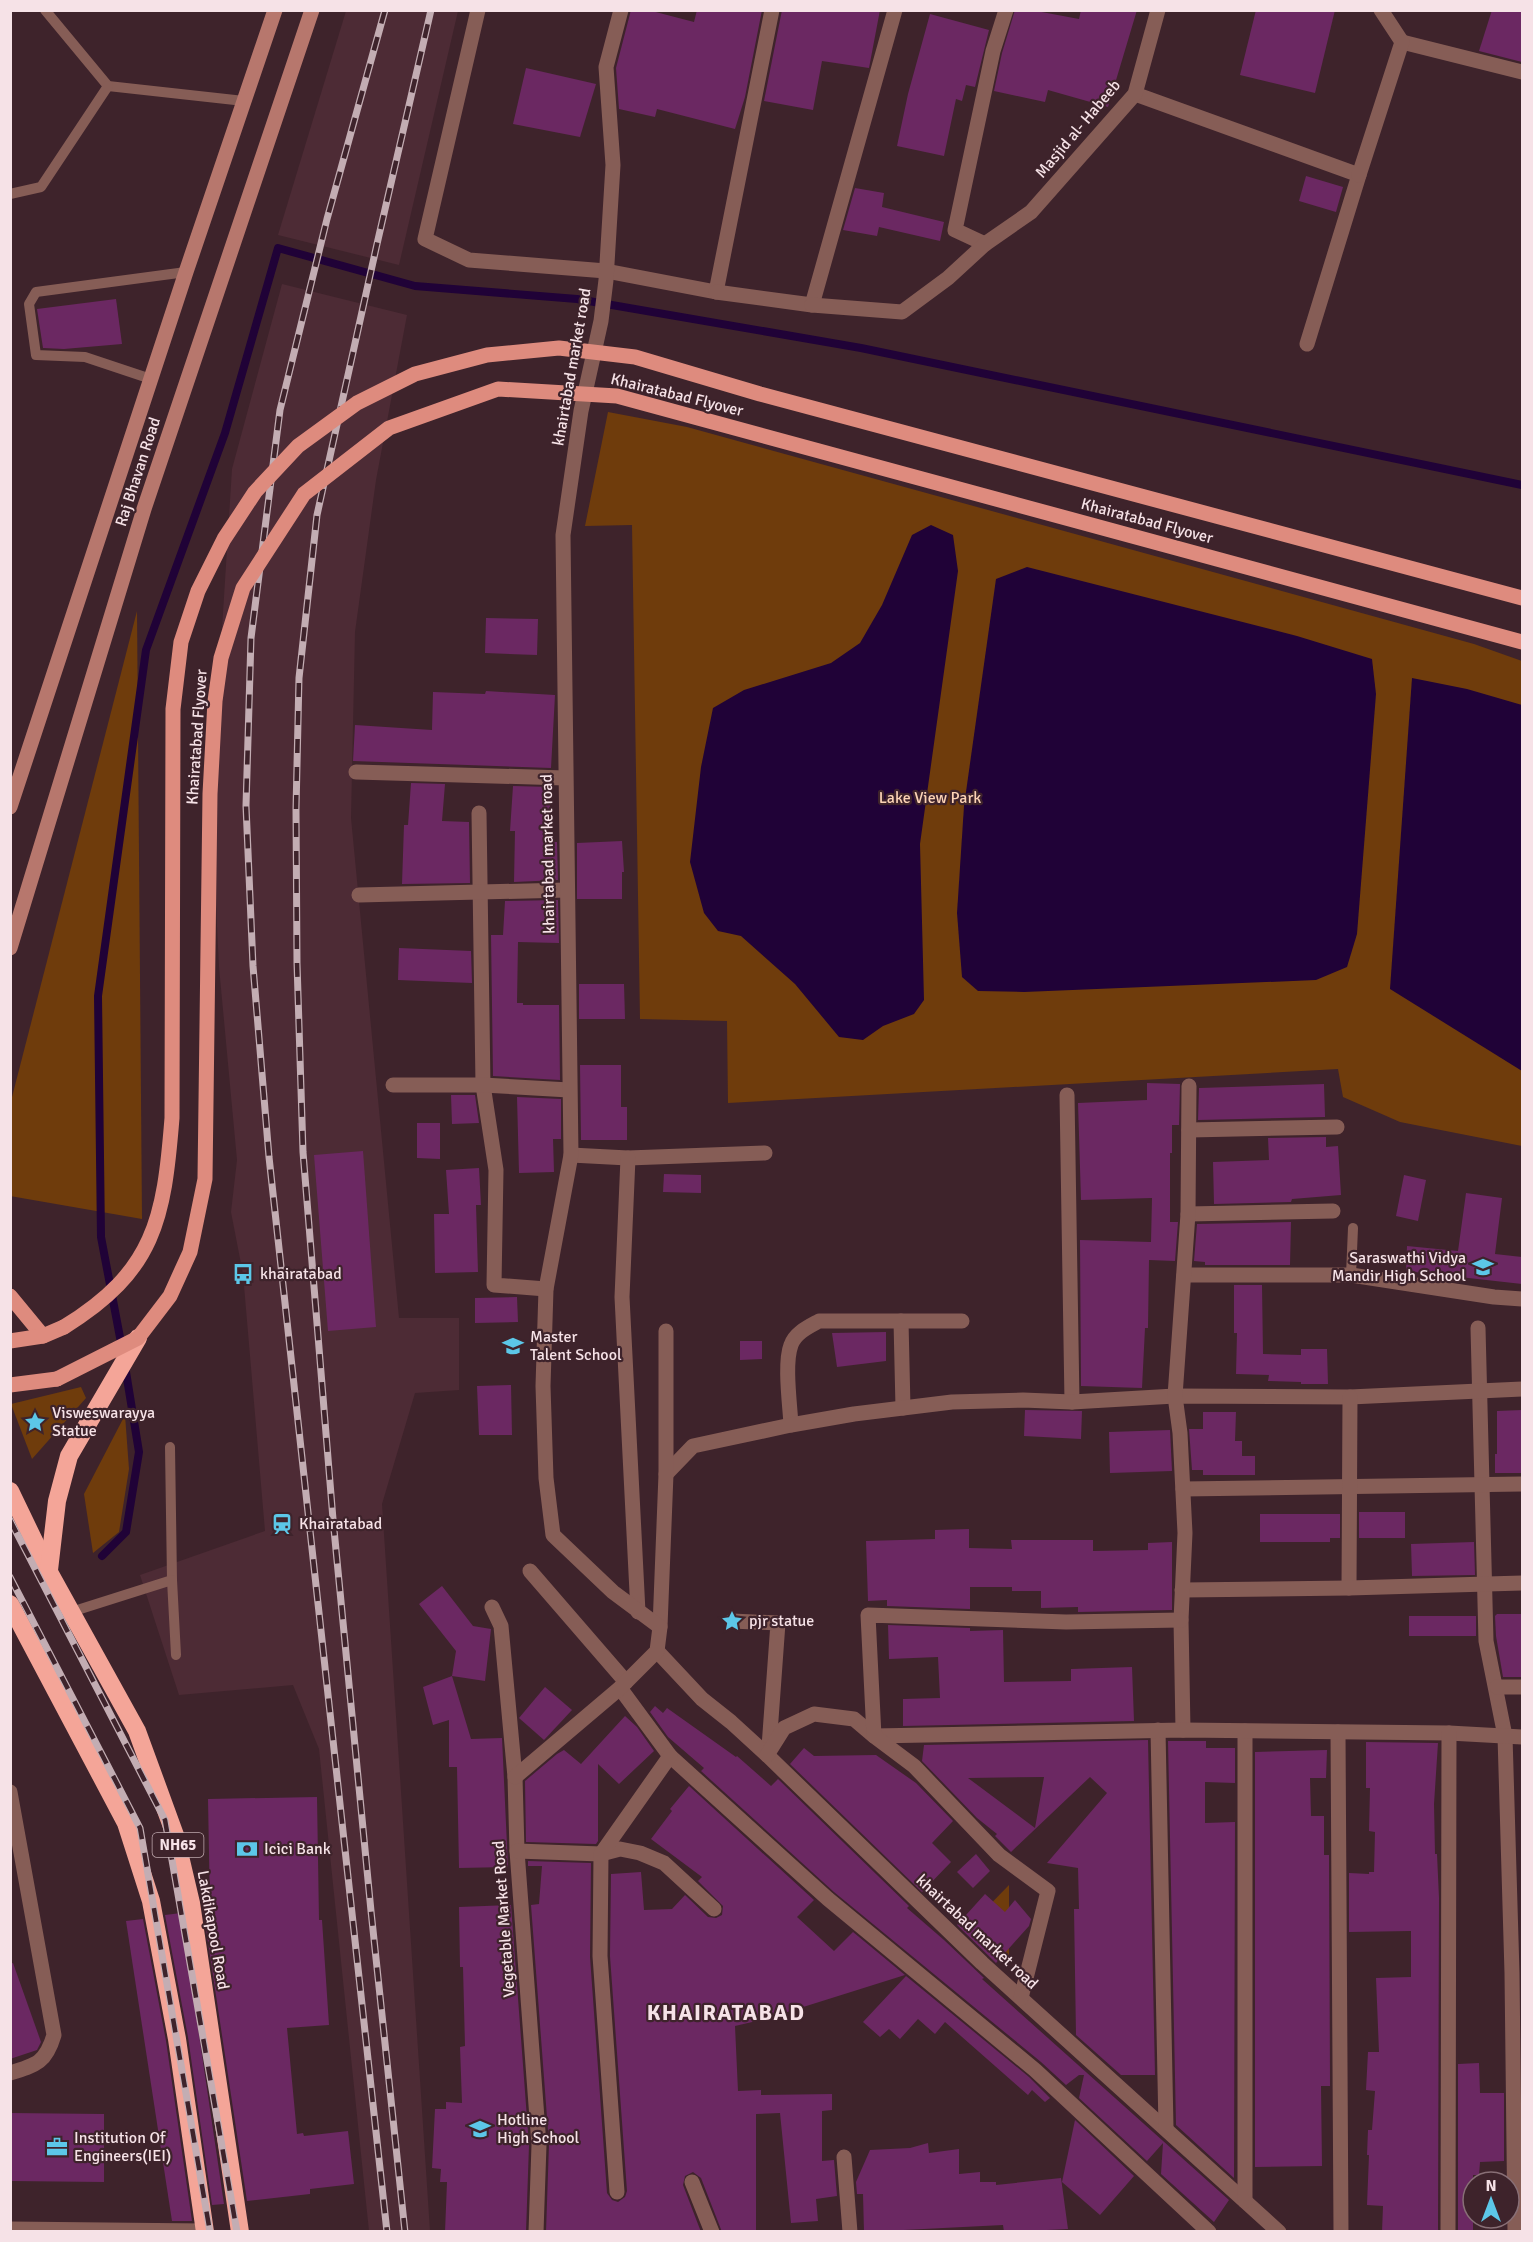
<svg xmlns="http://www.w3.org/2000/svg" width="1533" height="2242" viewBox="0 0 1533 2242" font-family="Signika,sans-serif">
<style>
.built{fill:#4d2b35}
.green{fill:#6f3c0c}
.water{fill:#200237}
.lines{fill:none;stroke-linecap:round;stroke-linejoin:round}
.stream{stroke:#200237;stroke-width:8}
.building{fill:#6b2862;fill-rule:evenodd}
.lane{stroke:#865d56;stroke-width:10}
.street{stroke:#865d56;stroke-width:15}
.secondary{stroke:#b7776d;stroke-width:15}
.primary{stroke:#de8b7e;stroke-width:15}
.highway{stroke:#f4a598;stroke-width:18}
.rail-casing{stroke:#c3adb3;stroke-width:7}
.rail{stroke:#3e232b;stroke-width:4.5;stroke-dasharray:14;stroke-linecap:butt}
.primary-bridge{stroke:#de8b7e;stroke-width:15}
.labels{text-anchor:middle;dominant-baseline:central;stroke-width:4.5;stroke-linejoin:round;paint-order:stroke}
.shield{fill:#3e232b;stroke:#bfa9af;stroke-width:1.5}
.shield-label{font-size:15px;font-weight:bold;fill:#f6e2e7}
.street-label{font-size:16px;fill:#f6e2e7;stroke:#3e232b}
.park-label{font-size:16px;fill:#fcd3b6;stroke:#3e232b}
.poi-label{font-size:16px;fill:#f6e2e7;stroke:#3e232b;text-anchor:start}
.district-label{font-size:22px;font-weight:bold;letter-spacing:1.5px;fill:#f6e2e7;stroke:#3e232b}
</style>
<rect width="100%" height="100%" fill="#3e232b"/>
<g class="built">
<polygon points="346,11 458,11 399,265 278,235"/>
<polygon points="282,284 407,315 376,480 355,632 351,818 399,1318 459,1318 459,1390 415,1393 382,1504 430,2231 369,2231 319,1749 293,1685 179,1695 140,1575 265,1531 243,1274 231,1212 237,1160 219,967 211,805 232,469"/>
</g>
<g class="green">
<polygon points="608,412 687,427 1474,644 1522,661 1522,1146 1400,1122 1343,1097 1338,1069 728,1103 727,1021 640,1019 632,525 585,526"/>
<polygon points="137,611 142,1219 10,1196 11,1101"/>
<polygon points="81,1387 86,1398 32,1459 11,1404"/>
<polygon points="125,1415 129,1469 119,1532 93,1553 84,1494"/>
<polygon points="1009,1885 1009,1966 973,1922"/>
</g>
<g class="water">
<polygon points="931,525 953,535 958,571 920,844 924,1000 914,1014 883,1026 863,1040 839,1037 795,984 741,936 718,931 704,913 690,862 701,767 713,708 744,690 831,663 860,643 882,605 912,535"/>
<polygon points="1027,567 1297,636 1372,659 1376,694 1357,934 1347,967 1316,980 1024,992 978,991 962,977 957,913 964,806 996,579"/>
<polygon points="1412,678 1467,689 1522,705 1522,1071 1390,989"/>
</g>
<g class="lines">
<g class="stream">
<polyline points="122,1348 101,1237 98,996 146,650 225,433 278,248 415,286 577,299 861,348 1522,485"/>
<polyline points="102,1556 126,1532 139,1452 125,1366"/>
</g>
</g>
<g class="building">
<polygon points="631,10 648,10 694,22 697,10 762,10 745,97 735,129 657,109 655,117 619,109 616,68"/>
<polygon points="782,10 880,10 869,68 822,61 813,110 764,101"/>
<polygon points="1015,10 1031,10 1079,19 1081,10 1137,10 1108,107 1048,90 1045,102 994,91 1002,53"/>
<polygon points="1256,10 1335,10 1315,93 1240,75"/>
<polygon points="1492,10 1522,10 1522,62 1479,51"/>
<polygon points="930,14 989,30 975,87 966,85 962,101 956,99 944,156 897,146 908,94"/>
<polygon points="526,68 596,84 580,137 513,124"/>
<polygon points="1306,176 1343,187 1336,212 1299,201"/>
<polygon points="855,188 884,193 882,207 944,222 940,241 879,227 877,236 843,230"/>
<polygon points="116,299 122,344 64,349 43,348 37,309"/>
<polygon points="486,618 538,619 537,655 485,653"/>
<polygon points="486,691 555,695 551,768 353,761 355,725 432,730 433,692 485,694"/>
<polygon points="411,783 445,784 442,821 469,822 470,883 402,884 404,825 408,825"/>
<polygon points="513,786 551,787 548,842 557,842 558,880 514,882 515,831 510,831"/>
<polygon points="622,841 624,872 622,872 622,899 577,899 577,843"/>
<polygon points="558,900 559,943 518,942 517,1003 523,1003 523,1005 559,1005 560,1080 493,1076 491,935 503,935 505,901"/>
<polygon points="399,948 471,951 472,983 398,980"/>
<polygon points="579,984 624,984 625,1019 579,1019"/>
<polygon points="580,1065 621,1065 621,1107 627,1107 627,1140 581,1140"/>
<polygon points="1147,1083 1180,1084 1179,1125 1172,1125 1172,1153 1170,1153 1170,1222 1178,1222 1175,1261 1149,1260 1148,1328 1145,1328 1142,1388 1081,1386 1080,1240 1151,1242 1152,1198 1081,1200 1078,1103 1147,1100"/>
<polygon points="1324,1084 1325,1117 1198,1120 1199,1088"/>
<polygon points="451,1095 475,1095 479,1123 452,1124"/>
<polygon points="517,1097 561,1099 561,1139 553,1139 554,1172 519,1173"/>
<polygon points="417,1123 440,1123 440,1159 417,1158"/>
<polygon points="1326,1137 1326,1147 1338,1146 1341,1195 1292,1199 1291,1202 1214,1204 1213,1162 1269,1160 1268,1138"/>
<polygon points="363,1151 376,1327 328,1331 314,1155"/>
<polygon points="479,1168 481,1205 476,1205 478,1272 435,1273 434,1214 449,1214 446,1170"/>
<polygon points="664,1174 701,1175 701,1193 663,1192"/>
<polygon points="1404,1175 1426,1180 1418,1221 1396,1216"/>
<polygon points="1466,1193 1502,1198 1495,1254 1522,1257 1522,1284 1406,1271 1407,1246 1458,1251"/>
<polygon points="1291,1222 1290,1265 1205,1265 1205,1262 1194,1261 1197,1224"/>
<polygon points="1234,1285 1262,1285 1263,1354 1301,1355 1301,1349 1327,1349 1328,1384 1301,1384 1301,1382 1268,1381 1269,1375 1236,1374 1237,1333 1234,1333"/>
<polygon points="517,1297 518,1322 475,1323 475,1298"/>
<polygon points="886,1332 886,1361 837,1367 832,1333"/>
<polygon points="740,1341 762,1341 762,1359 740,1360"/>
<polygon points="511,1385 512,1435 479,1435 477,1386"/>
<polygon points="1025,1410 1082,1411 1081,1439 1024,1436"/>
<polygon points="1522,1410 1522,1473 1495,1473 1495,1454 1497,1454 1497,1411"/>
<polygon points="1203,1412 1236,1412 1235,1441 1242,1441 1242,1456 1255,1456 1255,1475 1203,1475 1203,1470 1192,1470 1189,1429 1203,1429"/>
<polygon points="1170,1430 1172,1471 1110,1473 1109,1432"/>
<rect x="1359" y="1512" width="46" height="26"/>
<polygon points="1260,1514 1340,1514 1340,1538 1330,1538 1330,1542 1260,1542"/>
<polygon points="969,1529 969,1548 1012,1549 1011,1540 1093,1540 1093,1551 1148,1550 1148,1543 1172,1542 1172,1610 1078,1612 1078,1607 1041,1608 1041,1591 1012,1591 1012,1587 970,1587 970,1609 887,1606 887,1600 868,1601 866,1541 935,1539 935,1530"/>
<polygon points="1474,1542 1475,1575 1412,1576 1411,1544"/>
<polygon points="442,1586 473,1626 491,1629 485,1681 452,1676 456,1651 419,1604"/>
<polygon points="1497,1614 1522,1614 1522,1677 1503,1677 1496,1636 1495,1616"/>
<rect x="1409" y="1616" width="67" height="20"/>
<polygon points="888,1625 970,1628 970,1631 1003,1630 1004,1682 1071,1681 1071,1669 1132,1667 1134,1721 903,1726 903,1699 940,1698 938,1657 889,1659"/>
<polygon points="452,1676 471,1739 502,1738 508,1867 459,1868 457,1767 449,1767 449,1720 433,1725 423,1687"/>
<polygon points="545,1687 572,1710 544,1740 519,1718"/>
<polygon points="655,1706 663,1713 667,1708 736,1757 737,1756 771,1786 778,1779 909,1906 907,1908 944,1940 984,1978 982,1979 1229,2200 1214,2222 1161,2174 1163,2143 1147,2161 1079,2098 1084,2075 1079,2075 1066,2085 1041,2062 834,1892 701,1771 704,1768 668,1737 650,1712"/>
<polygon points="625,1716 637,1727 654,1751 619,1784 598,1764 598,1841 596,1844 526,1842 525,1781 557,1754 564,1750 581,1764"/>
<path d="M1148,1740L1155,2075H1121L1076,2035L1074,1909H1079L1078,1868L1047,1863L1107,1793L1090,1777L1011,1852L995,1836L997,1834L977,1818L922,1761L924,1745ZM1044,1777L1035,1828L968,1778Z"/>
<polygon points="1168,1741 1206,1741 1206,1748 1235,1748 1235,1783 1205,1782 1205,1823 1235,1822 1234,2178 1176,2125"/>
<polygon points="1366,1742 1438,1743 1434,1804 1435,1854 1437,1854 1439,1898 1438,2232 1382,2232 1383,2206 1367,2205 1369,2155 1367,2155 1368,2130 1372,2130 1375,2091 1366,2090 1368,2052 1379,2052 1376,1978 1411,1977 1411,1931 1349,1932 1349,1873 1369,1874 1369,1872 1374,1872 1375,1832 1369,1831 1370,1788 1366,1788"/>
<polygon points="804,1748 814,1756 876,1755 916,1783 953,1821 932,1843 951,1862 922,1892 790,1764"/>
<polygon points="1327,1750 1326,1778 1310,1778 1311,1816 1324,1816 1324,1855 1329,1855 1330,2086 1321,2086 1322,2166 1255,2167 1255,1752"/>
<polygon points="689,1786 814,1900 797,1917 834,1951 853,1932 905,1975 765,2019 735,2026 738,2091 761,2090 761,2095 832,2094 832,2110 822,2111 822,2161 834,2160 837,2196 816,2199 818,2221 791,2223 780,2113 756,2114 756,2232 722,2232 701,2178 693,2172 685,2176 683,2185 701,2232 546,2232 549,2144 531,1905 539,1904 542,1866 528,1866 528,1861 591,1863 590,1957 607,2193 612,2200 618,2202 625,2197 627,2191 610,1956 611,1874 641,1872 644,1910 672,1909 685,1895 708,1917 716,1918 722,1915 723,1906 698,1881 702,1877 651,1839 672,1811 670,1809"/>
<polygon points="317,1797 319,1920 322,1920 329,2025 287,2028 297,2134 303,2133 304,2136 348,2131 354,2184 310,2189 310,2194 247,2201 203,1909 210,1908 208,1799"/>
<polygon points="976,1854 990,1871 973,1888 957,1872"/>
<polygon points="985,1894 1005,1912 1015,1900 1031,1919 1029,1926 996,1963 957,1925"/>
<polygon points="511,1905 529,2145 526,2232 445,2232 447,2182 440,2182 441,2169 432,2168 435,2109 446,2109 446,2102 462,2103 460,2047 465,2046 463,1967 460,1967 459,1907"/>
<polygon points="181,1913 224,2204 212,2205 188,2037 165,1915"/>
<polygon points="143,1919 166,2041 192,2221 172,2221 126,1921"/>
<polygon points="13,1963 41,2042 37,2050 10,2059 10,1964"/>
<polygon points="906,1976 1029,2077 1050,2098 1045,2102 1032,2090 1028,2095 945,2022 935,2034 918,2019 900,2039 889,2029 880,2037 863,2022"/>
<polygon points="1479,2063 1480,2093 1504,2093 1504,2161 1480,2162 1479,2175 1473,2175 1473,2232 1458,2232 1458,2064"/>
<polygon points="10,2113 104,2114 104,2182 10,2181"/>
<polygon points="1075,2120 1134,2176 1100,2215 1062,2182"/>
<polygon points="928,2143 929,2153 959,2149 959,2174 980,2172 980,2182 996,2182 996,2185 1061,2178 1068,2229 1004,2232 1003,2225 864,2232 863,2194 857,2194 856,2182 870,2150 910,2148"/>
</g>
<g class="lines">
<g class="lane">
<polyline points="45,10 108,86 244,101"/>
<polyline points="10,194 41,187 108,86"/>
<polyline points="151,379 85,357 36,355 29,304 36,292 186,272"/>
<polyline points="1351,1275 1353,1228"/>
<polyline points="170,1447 172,1580"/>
<polyline points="71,1612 172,1580 176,1655"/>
</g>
<g class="street">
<polyline points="478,10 425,239 469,260 606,271 716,292 772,10"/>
<polyline points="1402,42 1522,72"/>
<polyline points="1135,94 1359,175 1307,344"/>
<polyline points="1359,175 1402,42 1381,10"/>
<polyline points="985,244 955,230 993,51 1006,10"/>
<polyline points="716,292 812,305 895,10"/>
<polyline points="812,305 902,312 948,278 985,244 1031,212 1135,94 1158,10"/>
<polyline points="356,772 565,778"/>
<polyline points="479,813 483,1085 496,1170 494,1285 546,1289"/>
<polyline points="359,895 567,890"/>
<polyline points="393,1085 483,1085 569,1090"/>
<polyline points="1067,1095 1072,1402"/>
<polyline points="1189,1130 1337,1127"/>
<polyline points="571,1155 628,1158 765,1153"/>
<polyline points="628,1158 622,1297 638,1612"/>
<polyline points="1188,1214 1333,1211"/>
<polyline points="1184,1275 1351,1275 1494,1297 1522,1299"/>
<polyline points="901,1321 903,1408"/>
<polyline points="1478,1328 1486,1641 1505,1736 1512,1973 1515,2232"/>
<path d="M791,1425C790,1405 784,1363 791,1345C795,1333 808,1327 819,1321H962"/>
<polyline points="666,1474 693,1446 791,1425 854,1414 952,1402 1023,1400 1072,1402 1175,1396 1350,1397 1522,1389"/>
<polyline points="1183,1489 1522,1484"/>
<polyline points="530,1571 626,1682"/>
<polyline points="1349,1588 1350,1397"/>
<polyline points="1182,1590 1349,1588 1522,1583"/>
<polyline points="492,1607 501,1626 515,1777 517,1851 539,2145 536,2232"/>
<polyline points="732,1621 778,1623 769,1747"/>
<polyline points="660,1627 666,1474 666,1331"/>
<polyline points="657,1651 702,1699 731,1722 767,1755 982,1963 1279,2232"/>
<polyline points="1497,1687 1522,1687"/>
<polyline points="620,1688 670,1756 828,1899 1035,2070 1209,2232"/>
<polyline points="1158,1730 1166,2128"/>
<polyline points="1183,1730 1181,1620 1185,1533 1180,1433 1175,1396 1188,1214 1189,1086"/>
<polyline points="1245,1731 1245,2201"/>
<polyline points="1338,1732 1341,2232"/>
<polyline points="767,1755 784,1728 814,1714 854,1719 874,1736 1183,1730 1449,1733 1522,1737"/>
<polyline points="515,1777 620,1688 657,1651 660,1627 613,1592 553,1535 546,1478 543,1386 546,1289 571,1155 563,535 581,411 601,321 606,280 613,165 606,67 621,10"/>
<path d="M10,1792L54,2035C46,2062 37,2065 10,2073"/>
<polyline points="517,1851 601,1854 620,1849 640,1853 664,1863 714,1909"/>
<polyline points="1021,1998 1048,1891 999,1855 914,1766 874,1736 868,1615 1066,1622 1181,1620"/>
<polyline points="844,2157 850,2232"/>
<polyline points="692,2182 712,2232"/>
<polyline points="617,2192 600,1956 601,1854 670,1756"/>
<polyline points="10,2229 205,2231"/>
<polyline points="1448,2232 1449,1733"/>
</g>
<g class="secondary">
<polyline points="10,807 186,272 275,10"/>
<polyline points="10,948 144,509 312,10"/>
</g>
<g class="primary">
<polyline points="10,1296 43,1336"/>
<polyline points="10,1341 43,1336 64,1327"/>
<polyline points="10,1385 57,1379"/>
</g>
<g class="highway">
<polyline points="10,1491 49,1572 137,1731 175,1835 191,1903 240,2232"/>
<polyline points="49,1570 57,1501 69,1456 138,1338"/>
<polyline points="10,1604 126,1823 151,1901 177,2039 205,2232"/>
</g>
<defs>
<g id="rail">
<polyline points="385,10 327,219 280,410 251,638 246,806 253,966 269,1157 387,2232"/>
<polyline points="10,1520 165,1820 237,2232"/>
<polyline points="10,1577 140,1828 210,2232"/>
<polyline points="405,2232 371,1911 333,1519 303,1152 297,963 296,809 299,678 317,515 377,244 431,10"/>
</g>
</defs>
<use href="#rail" class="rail-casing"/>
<use href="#rail" class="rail"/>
<g class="primary-bridge">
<path d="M64,1327C155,1271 164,1219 172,1118L173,709L181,642L198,591L224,539L255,492L298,446L357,403L415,374L487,355L559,348L635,357L760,394L1522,598"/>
<polyline points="57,1379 138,1338 170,1296 190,1252 205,1179 210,794 215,701 221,658 243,588 304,494 389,428 498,389 617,396 1522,642"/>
</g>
</g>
<defs>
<symbol id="university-bare" viewBox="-9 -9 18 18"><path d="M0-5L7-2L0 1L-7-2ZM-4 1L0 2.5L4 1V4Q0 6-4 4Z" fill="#5cc7e8" stroke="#3e232b" stroke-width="2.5" paint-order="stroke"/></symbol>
<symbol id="bus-bare" viewBox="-9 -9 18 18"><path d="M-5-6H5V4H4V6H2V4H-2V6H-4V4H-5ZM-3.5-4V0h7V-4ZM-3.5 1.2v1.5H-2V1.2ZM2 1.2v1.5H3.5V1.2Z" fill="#5cc7e8" stroke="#3e232b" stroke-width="2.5" paint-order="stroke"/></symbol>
<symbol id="sight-bare" viewBox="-9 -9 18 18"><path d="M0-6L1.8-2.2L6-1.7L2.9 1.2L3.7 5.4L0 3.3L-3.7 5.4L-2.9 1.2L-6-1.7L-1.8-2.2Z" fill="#5cc7e8" stroke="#3e232b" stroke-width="2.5" paint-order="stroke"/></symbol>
<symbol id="station-bare" viewBox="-9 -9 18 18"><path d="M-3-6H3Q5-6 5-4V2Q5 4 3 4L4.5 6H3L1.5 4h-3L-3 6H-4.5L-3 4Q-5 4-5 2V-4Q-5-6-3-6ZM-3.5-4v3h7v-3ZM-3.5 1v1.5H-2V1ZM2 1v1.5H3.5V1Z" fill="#5cc7e8" stroke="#3e232b" stroke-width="2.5" paint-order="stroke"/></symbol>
<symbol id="bank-bare" viewBox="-9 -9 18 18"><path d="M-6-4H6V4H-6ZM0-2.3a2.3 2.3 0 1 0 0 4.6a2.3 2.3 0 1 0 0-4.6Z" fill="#5cc7e8" stroke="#3e232b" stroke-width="2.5" paint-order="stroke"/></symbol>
<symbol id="office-bare" viewBox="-9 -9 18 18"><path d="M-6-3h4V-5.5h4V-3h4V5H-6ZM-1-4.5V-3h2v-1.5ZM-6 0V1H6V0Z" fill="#5cc7e8" stroke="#3e232b" stroke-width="2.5" paint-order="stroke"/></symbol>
</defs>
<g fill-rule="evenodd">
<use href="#university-bare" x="1468" y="1252" width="30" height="30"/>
<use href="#bus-bare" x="228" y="1259" width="30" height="30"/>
<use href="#university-bare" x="498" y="1331" width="30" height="30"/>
<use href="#sight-bare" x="20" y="1407" width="30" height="30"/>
<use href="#station-bare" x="267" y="1509" width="30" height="30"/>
<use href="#sight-bare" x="717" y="1606" width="30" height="30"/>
<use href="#bank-bare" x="232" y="1834" width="30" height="30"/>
<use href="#university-bare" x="465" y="2114" width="30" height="30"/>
<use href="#office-bare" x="42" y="2132" width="30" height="30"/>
</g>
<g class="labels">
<rect class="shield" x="152.5" y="1833" width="51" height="24" rx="4.5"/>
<g class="shield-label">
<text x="178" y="1845">NH65</text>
</g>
<g class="street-label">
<text transform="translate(1078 129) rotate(-50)">Masjid al- Habeeb</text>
<text transform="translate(572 367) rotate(-80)">khairtabad market road</text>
<text transform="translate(677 395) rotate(14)">Khairatabad Flyover</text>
<text transform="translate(138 472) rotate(-72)">Raj Bhavan Road</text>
<text transform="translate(1147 521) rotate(15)">Khairatabad Flyover</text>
<text transform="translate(197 737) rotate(-86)">Khairatabad Flyover</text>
<text transform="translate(548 854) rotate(-91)">khairtabad market road</text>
<text transform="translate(504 1919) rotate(-94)">Vegetable Market Road</text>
<text transform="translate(213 1930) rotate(80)">Lakdikapool Road</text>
<text transform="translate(977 1932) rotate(43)">khairtabad market road</text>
</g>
<g class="park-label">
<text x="930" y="798">Lake View Park</text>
</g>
<g class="poi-label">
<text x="1466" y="1258" text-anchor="end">Saraswathi Vidya<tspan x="1466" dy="18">Mandir High School</tspan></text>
<text x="260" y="1274">khairatabad</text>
<text x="530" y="1337">Master<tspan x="530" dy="18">Talent School</tspan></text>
<text x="52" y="1413">Visweswarayya<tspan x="52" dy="18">Statue</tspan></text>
<text x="299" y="1524">Khairatabad</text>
<text x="749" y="1621">pjr statue</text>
<text x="264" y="1849">Icici Bank</text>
<text x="497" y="2120">Hotline<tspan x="497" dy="18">High School</tspan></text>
<text x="74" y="2138">Institution Of<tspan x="74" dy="18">Engineers(IEI)</tspan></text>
</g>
<g class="district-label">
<text x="726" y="2012">KHAIRATABAD</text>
</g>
</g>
<rect width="1533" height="2242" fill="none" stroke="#f6e2e7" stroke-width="24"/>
<g transform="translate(1491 2200)"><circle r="28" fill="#3e232b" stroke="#886f76" stroke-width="1.5"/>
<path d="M0-4.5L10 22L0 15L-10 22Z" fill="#5cc7e8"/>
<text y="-9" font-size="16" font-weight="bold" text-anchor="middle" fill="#f6e2e7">N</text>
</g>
</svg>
